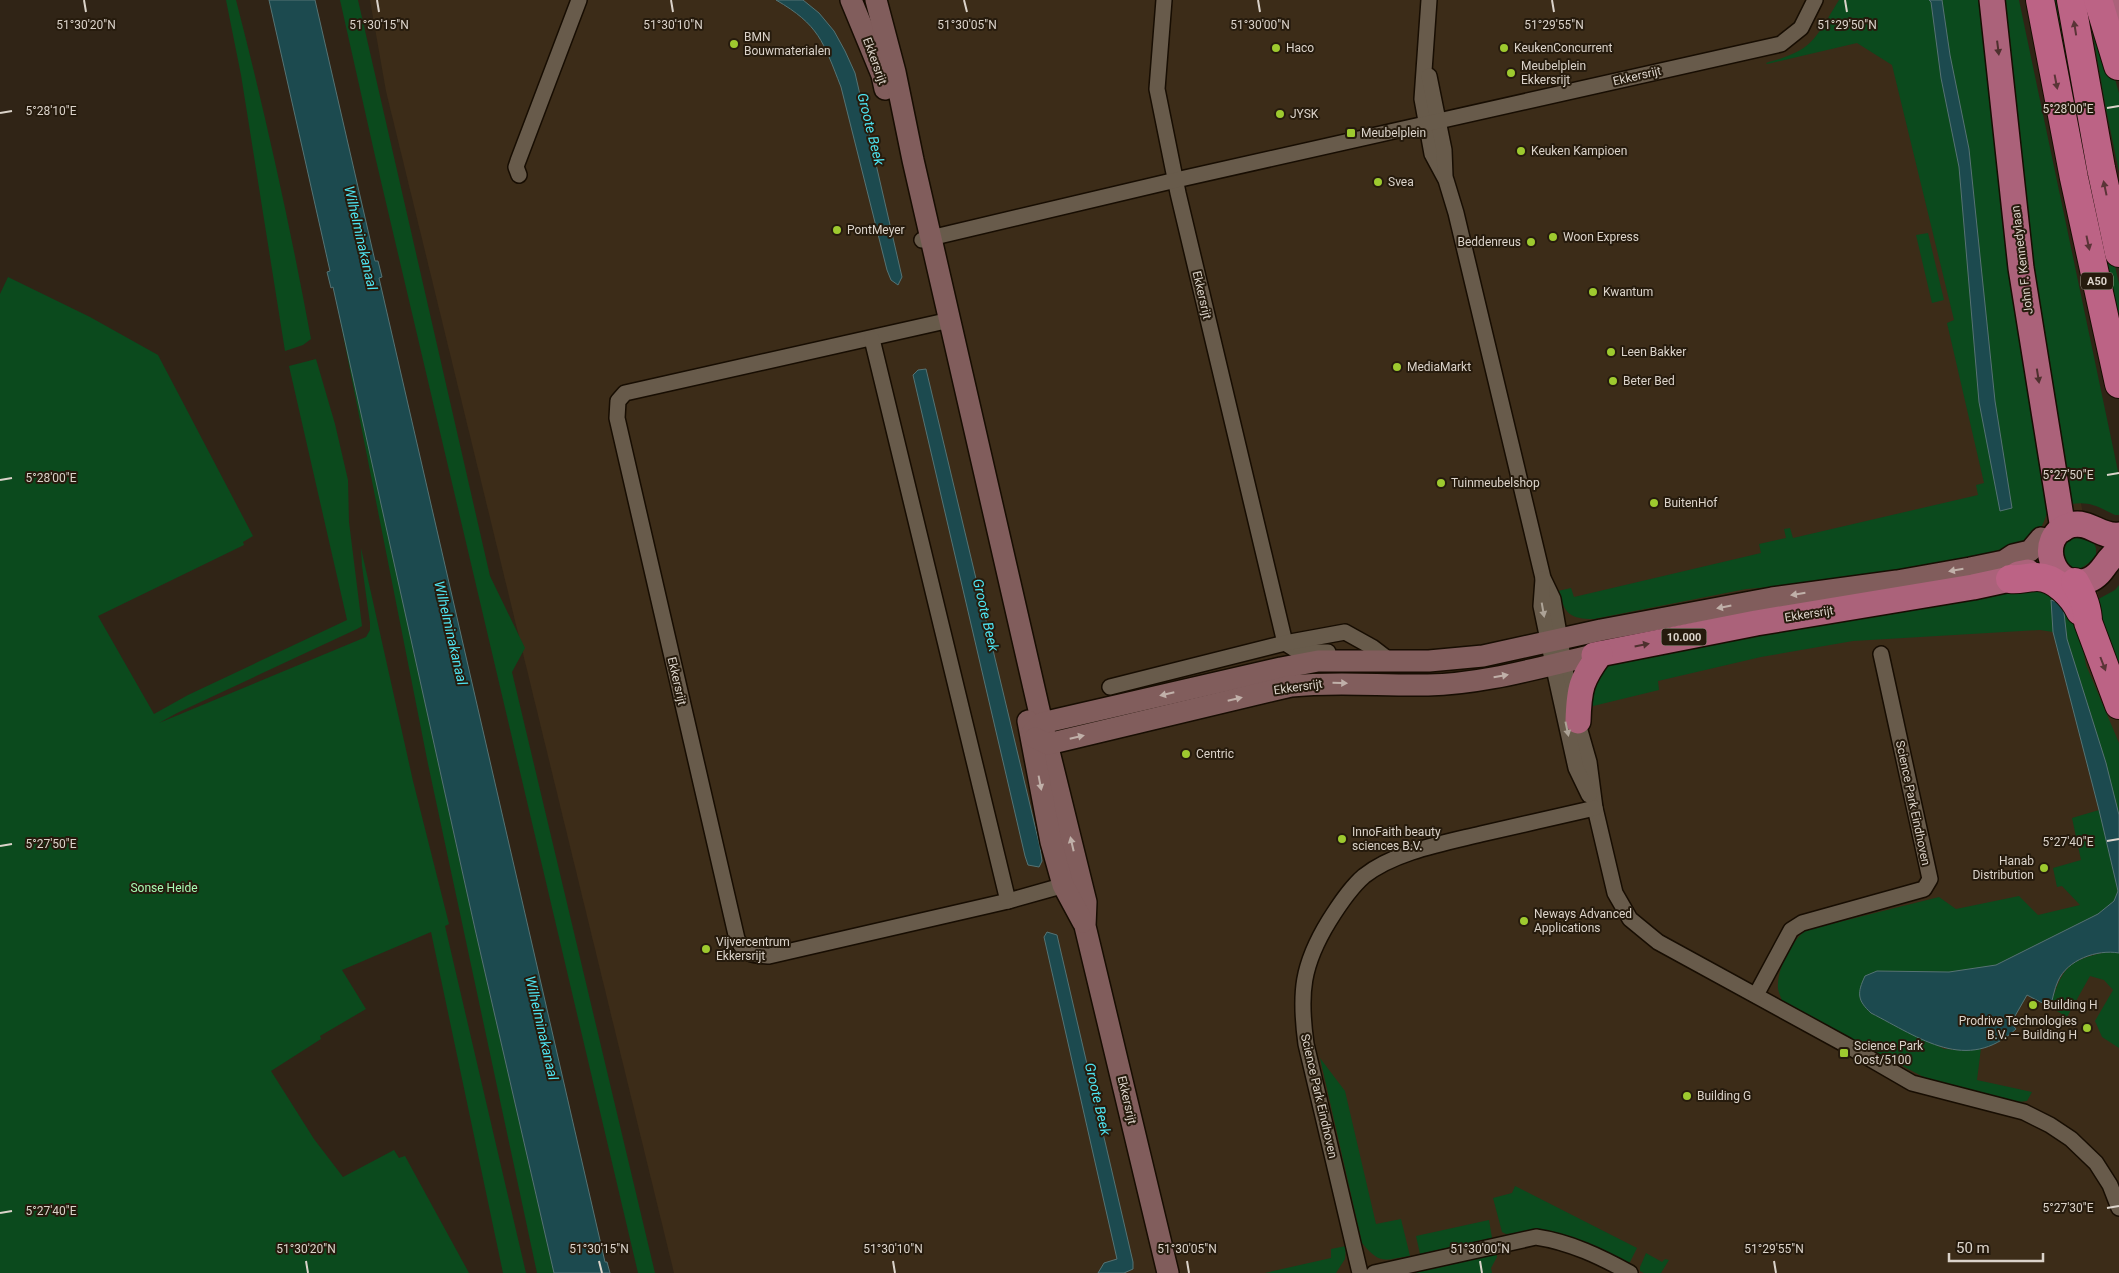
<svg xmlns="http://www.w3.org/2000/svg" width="2119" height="1273" viewBox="0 0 2119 1273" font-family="Roboto,sans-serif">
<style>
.built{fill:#3c2c18}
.green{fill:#0b4a1d}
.water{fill:#1c4a4f;stroke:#557374}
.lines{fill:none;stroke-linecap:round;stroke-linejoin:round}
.minor-casing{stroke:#170d02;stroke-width:18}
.secondary-casing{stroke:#170d02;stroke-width:24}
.trunk-casing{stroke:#170d02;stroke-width:28}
.motorway-casing{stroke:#170d02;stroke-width:30}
.minor{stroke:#685b4b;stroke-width:15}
.secondary{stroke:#815d5c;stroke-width:21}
.trunk{stroke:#ab627a;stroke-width:25}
.motorway{stroke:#bc6385;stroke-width:28}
.oneway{fill:#5a3437}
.oneway2{fill:#4e302e}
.oneway3{fill:#c0b0a9}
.oneway4{fill:#ada397}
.ticks{fill:none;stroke:#dbd3ca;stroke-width:2}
.poi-dot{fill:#9eca2f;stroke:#261b0d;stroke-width:2}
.labels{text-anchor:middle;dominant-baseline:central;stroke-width:4;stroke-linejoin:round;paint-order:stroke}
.shield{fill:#261b0d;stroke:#a59c91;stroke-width:1}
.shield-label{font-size:11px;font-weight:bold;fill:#dbd3ca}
.poi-label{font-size:12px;fill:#dbd3ca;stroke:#261b0d;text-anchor:start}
.street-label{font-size:12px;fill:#dbd3ca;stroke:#261b0d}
.park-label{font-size:12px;fill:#a8fbb4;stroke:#261b0d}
.water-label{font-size:14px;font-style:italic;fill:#4ee4f1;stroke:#261b0d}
.ticks-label{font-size:12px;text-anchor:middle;fill:#dbd3ca;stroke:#261b0d;stroke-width:4;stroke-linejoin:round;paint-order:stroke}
</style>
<rect width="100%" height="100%" fill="#302416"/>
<polygon class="built" points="370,0 1985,0 2119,703 2119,1273 674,1273 386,91"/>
<g class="green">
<path d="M226,0H236C265,112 290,225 311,339L303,345L285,351L241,75Z"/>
<polygon points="340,0 358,0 490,576 525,648 512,672 655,1273 638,1273 375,156"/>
<path d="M1839,0H1929L1931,2L1941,78L1959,167L1979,402L2001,510L2012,508L1995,401L1969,149L1950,55L1942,0H1979L2050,501C2046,520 2040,534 2026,547L1847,581L1746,589L1594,619C1570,619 1565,614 1558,591L1571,588L1574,597L1761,553L1759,544L1786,538L1784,529L1790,528L1793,538L1978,495L1976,485L1984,483L1947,323L1954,320L1892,65L1857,43L1767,64L1766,63C1814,50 1814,40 1839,0Z"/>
<path d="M2001,0H2019L2119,476V515H2115C2098,507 2091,501 2071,504L2038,326Z"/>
<polygon points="2054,0 2063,0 2095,175 2119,284 2119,322 2087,177"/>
<polygon points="2087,0 2109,58 2119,93 2119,172 2106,109"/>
<polygon points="1928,233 1944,300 1932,303 1916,235"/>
<polygon points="8,277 90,317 158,355 253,536 243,542 244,545 98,616 154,714 188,695 347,620 289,366 316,359 335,424 348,480 349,522 362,626 357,629 177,713 159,723 366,637 370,630 370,623 362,566 361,548 413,781 449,924 445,926 526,1273 503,1273 431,932 342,970 366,1009 320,1036 321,1039 271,1071 314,1139 343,1177 394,1150 399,1158 405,1156 469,1273 0,1273 0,294"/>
<polygon points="333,284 475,929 554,1273 537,1273 428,764"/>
<path d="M2079,535L2093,541L2096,548V558L2077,571C2060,565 2060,555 2066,540Z"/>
<polygon points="2021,585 2053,593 2051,600 2053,632 2040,630 1853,641 1761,657 1658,681 1659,690 1585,708 1595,673 1610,659"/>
<polygon points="2119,585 2119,670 2093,602 2115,590"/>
<polygon points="2063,604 2078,622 2086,665 2119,743 2119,815 2106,763 2067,639"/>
<path d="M2099,810L2118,891L2114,901L2098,914L1996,965L1949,972L1877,971L1871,1013L1944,1049L1963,1050L1981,1048L1977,1080L2032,1092L2027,1101L2018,1102L1933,1082L1783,1003C1781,997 1777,990 1778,984C1778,968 1793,937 1807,930L1939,897L1956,909L2019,896L2038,915L2080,905L2062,886L2057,887L2053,868L2081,860L2072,818Z"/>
<path d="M2111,951L2119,953V1048L2102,1037L2095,1021L2113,990L2104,980L2090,976L2067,1017L2050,1007C2063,966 2068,960 2111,951Z"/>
<path d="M1320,1058L1345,1091L1376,1224L1401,1219L1410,1256C1384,1260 1380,1265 1362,1243Z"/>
<path d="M1515,1186L1637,1248L1630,1262L1625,1263C1583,1240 1556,1227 1506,1234L1502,1232L1493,1198L1512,1193Z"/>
<polygon points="1489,1220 1492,1238 1420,1254 1416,1236"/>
<polygon points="1346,1246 1345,1259 1336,1273 1265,1273 1331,1258 1331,1249"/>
<polygon points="1496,1251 1497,1257 1491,1268 1492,1273 1409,1273"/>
<polygon points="1646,1253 1662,1262 1665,1259 1669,1260 1661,1273 1644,1273 1640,1271 1640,1267"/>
</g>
<g class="water">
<polygon points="269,0 315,0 375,261 378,261 382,277 379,278 605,1262 607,1262 610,1273 554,1273 475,929 333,287 331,288 327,272 330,271"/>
<path d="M776,0H803L819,13L834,31L845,51L855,73L902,277L898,285L891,280L887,270L841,87C823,41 819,25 776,0Z"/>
<polygon points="1929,0 1942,0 1950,55 1969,149 1995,401 2012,508 2000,511 1979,402 1959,167 1941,78 1931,2"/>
<polygon points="926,369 1040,847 1042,861 1039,867 1028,865 1025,856 913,375 918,370"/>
<path d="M2051,600L2063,604L2067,639L2106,763L2119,815V953C2097,949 2067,960 2058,981C2054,989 2053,999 2050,1007L2027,995L2011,1023L2016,1029C1967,1074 1920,1038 1871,1013C1857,1000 1857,993 1865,976L1877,971L1949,972L1996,965L2098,914L2114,901L2118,891L2099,810L2053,632Z"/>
<polygon points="1047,932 1057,935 1133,1262 1133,1269 1124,1273 1098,1273 1104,1263 1117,1259 1044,937"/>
</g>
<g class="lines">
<defs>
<g id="minor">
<polyline points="1164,0 1157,89 1178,193 1285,643 1299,652 1328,652"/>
<polyline points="1429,0 1422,99 1432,154 1446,180 1456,213 1543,578 1553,599 1569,692 1589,762 1595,808 1615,893 1630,919 1658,942 1848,1046 1912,1083 2024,1112 2050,1125 2071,1139 2096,1163 2110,1185 2119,1208"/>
<polyline points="1429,76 1444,150 1445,176"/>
<polyline points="519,175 516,167 518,161 579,0"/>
<polyline points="922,240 1176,180 1781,44 1801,28 1815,0"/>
<path d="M950,320L625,393L618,401L617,418L737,939C746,955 751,955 769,956L1008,901L1072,883"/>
<polyline points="872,339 1008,901"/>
<polyline points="1543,579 1541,606 1553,664 1576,768 1589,795"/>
<polyline points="1110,687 1285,643 1345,632 1372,647 1389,660"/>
<polyline points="1756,995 1791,930 1802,923 1924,889 1930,879 1881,654"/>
<path d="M1360,1273L1306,1044C1299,993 1302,965 1329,921C1339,905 1350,888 1364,876C1394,852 1444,843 1481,834C1519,825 1557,817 1595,808"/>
<path d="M1374,1273L1536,1237C1570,1242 1601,1257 1630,1273"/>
</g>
<g id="secondary">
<polyline points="851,0 882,75 885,89"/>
<polyline points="876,0 895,72 913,160 1042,723 1086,902 1085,926 1168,1273"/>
<polyline points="1028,721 1051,842 1063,885 1083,922"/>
<polyline points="1032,733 1042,723 1281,668 1318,661 1429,661 1483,656 1601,630 1772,598 1897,581 1970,568 2004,561 2013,555 2030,551 2041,538"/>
<path d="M1035,738L1048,744L1291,686C1337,681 1382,686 1428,685C1484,684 1540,667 1594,655"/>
</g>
<g id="trunk">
<polyline points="1992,0 2021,268 2063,529"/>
<polyline points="2115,0 2117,43"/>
<path d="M2119,535C2101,538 2089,520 2071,525C2033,535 2053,595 2089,580C2104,574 2106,558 2119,551"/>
<polyline points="1594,655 1756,623 1973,587 2010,579 2018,574 2028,572"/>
<path d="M1578,721C1579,688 1581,680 1600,654"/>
</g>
<g id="motorway">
<polyline points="2040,0 2074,178 2119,384"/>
<polyline points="2071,0 2101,168 2119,253"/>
<polyline points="2098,0 2118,66"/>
<path d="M2010,579C2020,580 2028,577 2037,577C2055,577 2073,596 2080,611"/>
<path d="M2075,582C2082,594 2088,608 2088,622L2119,705"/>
</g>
</defs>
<use href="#minor" class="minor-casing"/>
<use href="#secondary" class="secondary-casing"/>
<use href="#trunk" class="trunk-casing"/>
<use href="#motorway" class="motorway-casing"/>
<use href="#minor" class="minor"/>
<use href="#secondary" class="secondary"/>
<use href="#trunk" class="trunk"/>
<use href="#motorway" class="motorway"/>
</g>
<defs><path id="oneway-solid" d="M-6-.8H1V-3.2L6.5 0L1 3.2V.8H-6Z" transform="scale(1.25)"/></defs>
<g class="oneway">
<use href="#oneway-solid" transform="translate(2075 28) rotate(-99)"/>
<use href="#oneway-solid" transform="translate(2056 82) rotate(79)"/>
<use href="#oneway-solid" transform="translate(2105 188) rotate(-102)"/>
<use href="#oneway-solid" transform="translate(2088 243) rotate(78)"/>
<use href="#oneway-solid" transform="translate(2103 664) rotate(69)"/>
</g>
<g class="oneway2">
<use href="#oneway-solid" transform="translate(1998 48) rotate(83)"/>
<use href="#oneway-solid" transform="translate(2038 376) rotate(81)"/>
<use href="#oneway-solid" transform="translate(1642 645) rotate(-11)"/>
</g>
<g class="oneway3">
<use href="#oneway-solid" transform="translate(1956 570) rotate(170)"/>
<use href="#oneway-solid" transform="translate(1798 594) rotate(171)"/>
<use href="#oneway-solid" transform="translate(1724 607) rotate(169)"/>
<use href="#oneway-solid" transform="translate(1501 676) rotate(-10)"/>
<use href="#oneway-solid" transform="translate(1340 683) rotate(1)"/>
<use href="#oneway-solid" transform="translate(1167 694) rotate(167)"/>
<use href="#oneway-solid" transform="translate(1235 699) rotate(-13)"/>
<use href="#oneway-solid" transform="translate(1077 737) rotate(-13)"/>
<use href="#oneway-solid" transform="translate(1040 783) rotate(79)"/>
<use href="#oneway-solid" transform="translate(1072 844) rotate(-103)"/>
</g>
<g class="oneway4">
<use href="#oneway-solid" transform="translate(1543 610) rotate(80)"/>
<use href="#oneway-solid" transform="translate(1567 729) rotate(78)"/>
</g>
<path class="ticks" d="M84,0L86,12M377,0L379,12M671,0L673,12M964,0L967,12M1258,0L1260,12M1552,0L1554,12M1845,0L1847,12M2107,108L2119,106M0,113L12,111M2107,475L2119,473M0,480L12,478M2107,841L2119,839M0,846L12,844M2107,1208L2119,1206M0,1213L12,1211M306,1261L308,1273M599,1261L602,1273M893,1261L895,1273M1187,1261L1189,1273M1480,1261L1482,1273M1774,1261L1776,1273"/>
<g class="poi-dot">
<circle cx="734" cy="44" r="5"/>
<circle cx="1276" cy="48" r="5"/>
<circle cx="1504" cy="48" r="5"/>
<circle cx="1511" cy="73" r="5"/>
<circle cx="1280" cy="114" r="5"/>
<rect x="1346" y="128" width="10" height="10" rx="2.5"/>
<circle cx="1521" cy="151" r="5"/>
<circle cx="1378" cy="182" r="5"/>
<circle cx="837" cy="230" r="5"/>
<circle cx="1553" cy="237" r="5"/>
<circle cx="1531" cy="242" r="5"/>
<circle cx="1593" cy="292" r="5"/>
<circle cx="1611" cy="352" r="5"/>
<circle cx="1397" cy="367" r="5"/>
<circle cx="1613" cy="381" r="5"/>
<circle cx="1441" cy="483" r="5"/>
<circle cx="1654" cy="503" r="5"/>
<circle cx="1186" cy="754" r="5"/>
<circle cx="1342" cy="839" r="5"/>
<circle cx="2044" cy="868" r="5"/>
<circle cx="1524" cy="921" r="5"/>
<circle cx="706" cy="949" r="5"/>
<circle cx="2033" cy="1005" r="5"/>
<circle cx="2087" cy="1028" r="5"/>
<rect x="1839" y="1048" width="10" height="10" rx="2.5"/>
<circle cx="1687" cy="1096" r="5"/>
</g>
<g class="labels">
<g class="shield">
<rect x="2081" y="272.5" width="32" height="17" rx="4"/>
<rect x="1661.5" y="628.5" width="45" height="17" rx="4"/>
</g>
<g class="shield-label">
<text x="2097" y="281">A50</text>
<text x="1684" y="637">10.000</text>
</g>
<g class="poi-label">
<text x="744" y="37">BMN<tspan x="744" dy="14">Bouwmaterialen</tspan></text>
<text x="1286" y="48">Haco</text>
<text x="1514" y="48">KeukenConcurrent</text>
<text x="1521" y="66">Meubelplein<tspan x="1521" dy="14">Ekkersrijt</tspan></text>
<text x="1290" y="114">JYSK</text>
<text x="1361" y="133">Meubelplein</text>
<text x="1531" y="151">Keuken Kampioen</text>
<text x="1388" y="182">Svea</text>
<text x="847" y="230">PontMeyer</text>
<text x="1563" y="237">Woon Express</text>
<text x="1521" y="242" text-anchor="end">Beddenreus</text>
<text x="1603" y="292">Kwantum</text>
<text x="1621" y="352">Leen Bakker</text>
<text x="1407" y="367">MediaMarkt</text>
<text x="1623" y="381">Beter Bed</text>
<text x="1451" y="483">Tuinmeubelshop</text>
<text x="1664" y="503">BuitenHof</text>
<text x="1196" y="754">Centric</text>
<text x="1352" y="832">InnoFaith beauty<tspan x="1352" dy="14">sciences B.V.</tspan></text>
<text x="2034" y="861" text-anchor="end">Hanab<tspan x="2034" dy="14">Distribution</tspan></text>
<text x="1534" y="914">Neways Advanced<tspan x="1534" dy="14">Applications</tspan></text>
<text x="716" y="942">Vijvercentrum<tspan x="716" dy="14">Ekkersrijt</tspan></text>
<text x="2043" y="1005">Building H</text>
<text x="2077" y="1021" text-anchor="end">Prodrive Technologies<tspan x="2077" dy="14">B.V. — Building H</tspan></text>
<text x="1854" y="1046">Science Park<tspan x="1854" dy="14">Oost/5100</tspan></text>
<text x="1697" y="1096">Building G</text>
</g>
<g class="street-label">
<text transform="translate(875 61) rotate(70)">Ekkersrijt</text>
<text transform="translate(1637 76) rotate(-13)">Ekkersrijt</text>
<text transform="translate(2022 260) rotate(-97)">John F. Kennedylaan</text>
<text transform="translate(1202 295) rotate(77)">Ekkersrijt</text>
<text transform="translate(1809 614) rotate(-9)">Ekkersrijt</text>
<text transform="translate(677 681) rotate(77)">Ekkersrijt</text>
<text transform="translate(1298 687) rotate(-8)">Ekkersrijt</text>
<text transform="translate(1913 803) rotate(78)">Science Park Eindhoven</text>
<text transform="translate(1319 1096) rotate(77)">Science Park Eindhoven</text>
<text transform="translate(1127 1100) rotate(77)">Ekkersrijt</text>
</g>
<g class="park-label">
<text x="164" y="888">Sonse Heide</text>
</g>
<g class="water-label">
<text transform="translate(871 129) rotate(76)">Groote Beek</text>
<text transform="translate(361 238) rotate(77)">Wilhelminakanaal</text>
<text transform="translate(986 615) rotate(77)">Groote Beek</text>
<text transform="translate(451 633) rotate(77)">Wilhelminakanaal</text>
<text transform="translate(542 1028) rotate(77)">Wilhelminakanaal</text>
<text transform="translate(1098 1099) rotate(77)">Groote Beek</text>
</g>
</g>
<g class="ticks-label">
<text x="86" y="29">51°30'20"N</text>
<text x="379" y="29">51°30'15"N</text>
<text x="673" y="29">51°30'10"N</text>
<text x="967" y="29">51°30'05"N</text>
<text x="1260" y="29">51°30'00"N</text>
<text x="1554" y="29">51°29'55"N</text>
<text x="1847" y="29">51°29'50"N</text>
<text x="2068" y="113">5°28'00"E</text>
<text x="51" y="115">5°28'10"E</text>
<text x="2068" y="479">5°27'50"E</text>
<text x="51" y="482">5°28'00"E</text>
<text x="2068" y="846">5°27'40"E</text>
<text x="51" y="848">5°27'50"E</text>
<text x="2068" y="1212">5°27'30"E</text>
<text x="51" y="1215">5°27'40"E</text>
<text x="306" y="1253">51°30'20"N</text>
<text x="599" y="1253">51°30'15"N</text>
<text x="893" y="1253">51°30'10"N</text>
<text x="1187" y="1253">51°30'05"N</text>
<text x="1480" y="1253">51°30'00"N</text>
<text x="1774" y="1253">51°29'55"N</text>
</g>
<path d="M1949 1253v8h94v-8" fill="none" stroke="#dbd3ca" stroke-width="2.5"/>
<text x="1956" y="1253" font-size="15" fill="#dbd3ca" stroke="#261b0d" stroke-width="4" paint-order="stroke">50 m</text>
</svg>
